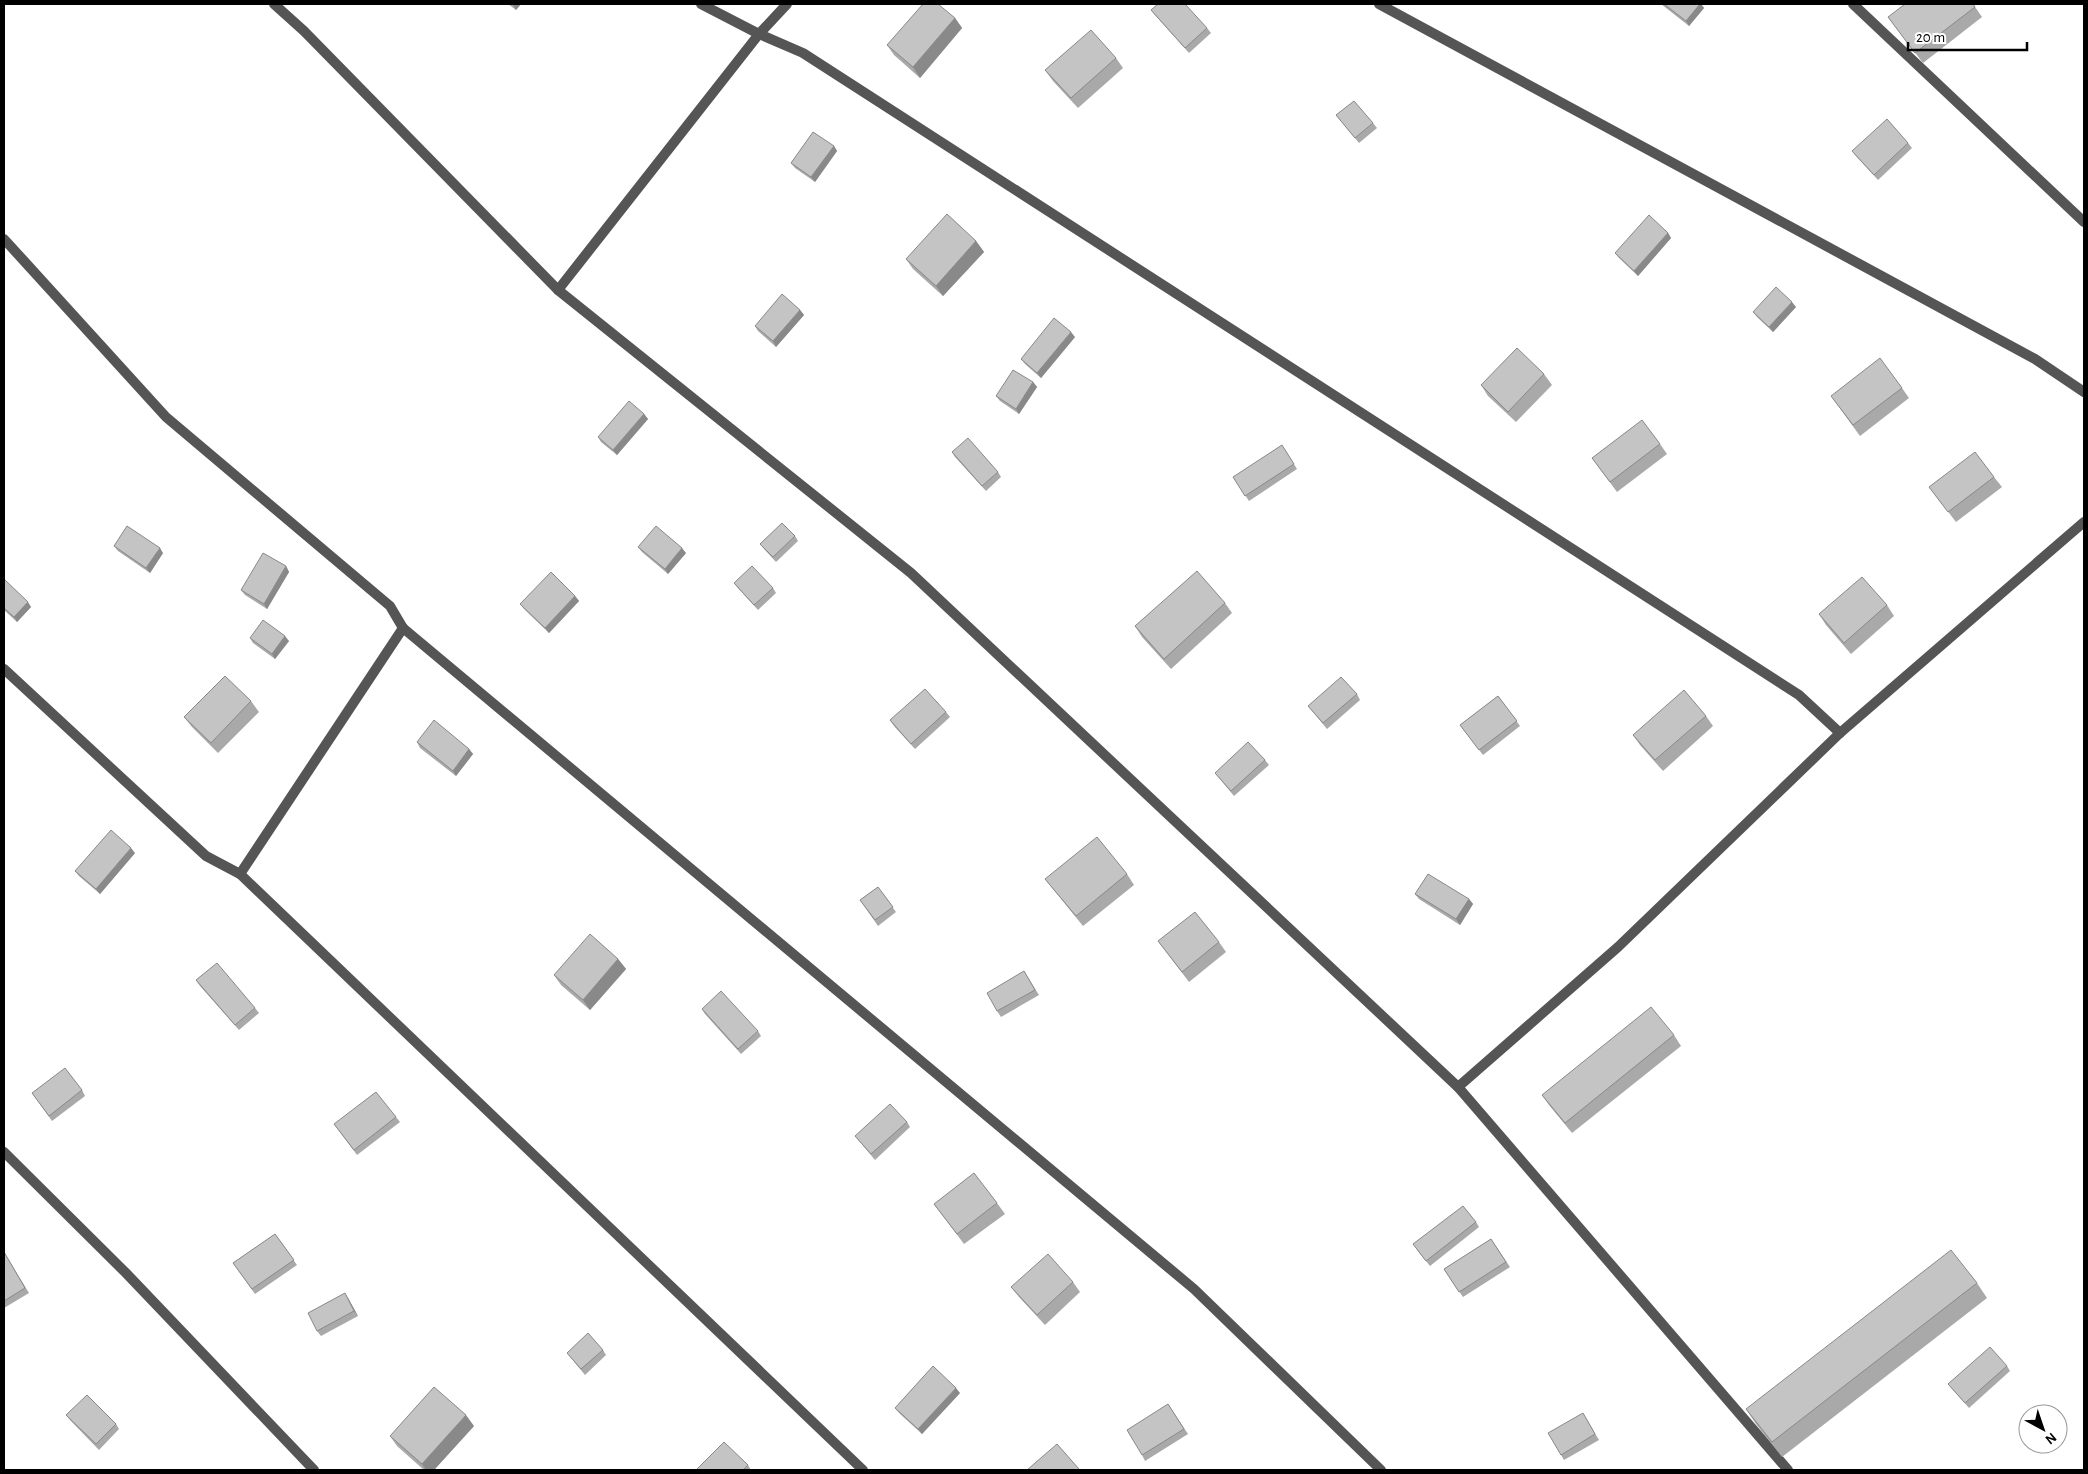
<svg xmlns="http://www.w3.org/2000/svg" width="2088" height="1474" viewBox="0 0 2088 1474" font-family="'Alegreya Sans',sans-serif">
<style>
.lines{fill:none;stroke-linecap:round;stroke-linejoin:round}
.minor{stroke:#555;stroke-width:10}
.wall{fill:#a9a9a9}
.shaded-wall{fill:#898989}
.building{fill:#c4c4c4;stroke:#898989}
</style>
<rect width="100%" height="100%" fill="#fff"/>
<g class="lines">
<g class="minor">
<polyline points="274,4 304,31 558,290 911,573 1458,1087 1788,1470"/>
<polyline points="701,4 759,34 803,53 1799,695 1840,733"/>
<polyline points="1379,4 2035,359 2084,392"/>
<polyline points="1853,4 2084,222"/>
<polyline points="4,239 166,417 390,606 403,628 1194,1289 1381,1470"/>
<polyline points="558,290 759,34 787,4"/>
<polyline points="4,669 206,856 240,874 863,1470"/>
<polyline points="240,874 403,628"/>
<polyline points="1458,1087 1618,947 1840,733 2084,522"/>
<polyline points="4,1152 126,1273 314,1470"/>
</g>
</g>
<g class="wall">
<polygon points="508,4 521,4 516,10"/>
<polygon points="1661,4 1701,4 1704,8 1689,26"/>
<polygon points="1973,4 1982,17 1923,63 1888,17"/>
<polygon points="1151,10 1207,28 1211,33 1189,53 1155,15"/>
<polygon points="955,18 962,28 920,78 894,55 887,45"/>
<polygon points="1116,58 1123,68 1078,108 1053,81 1045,70"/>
<polygon points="1336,115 1373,123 1377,128 1359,143"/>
<polygon points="1908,143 1912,148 1878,180 1856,156 1852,151"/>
<polygon points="834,146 837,151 815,182 795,168 791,163"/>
<polygon points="1668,233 1671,238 1638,276 1619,258 1615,253"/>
<polygon points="976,241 984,252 943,296 913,269 906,259"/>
<polygon points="1796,307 1773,332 1757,317 1753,312"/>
<polygon points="800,310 804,315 776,347 758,331 755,326"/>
<polygon points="1075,337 1041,378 1025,364 1021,359"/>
<polygon points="1544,374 1552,385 1516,422 1488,396 1481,385"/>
<polygon points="1033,382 1037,387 1019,414 1000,401 996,396"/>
<polygon points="1902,388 1909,398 1860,436 1831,396"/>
<polygon points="644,414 648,419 617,455 601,442 598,437"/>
<polygon points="1660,444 1667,454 1617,492 1592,458"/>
<polygon points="1285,450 1297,469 1249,501 1233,477"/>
<polygon points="952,452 998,472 1001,477 986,491 955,457"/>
<polygon points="1994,477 2002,487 1956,522 1929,487"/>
<polygon points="795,536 798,541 776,562 764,549 760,544"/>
<polygon points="114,546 163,553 150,573 118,551"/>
<polygon points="638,547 686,553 668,574 642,552"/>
<polygon points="286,566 289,572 267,609 245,595 241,590"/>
<polygon points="4,579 31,607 17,622 4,610"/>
<polygon points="734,583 773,588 776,593 758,610 738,588"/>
<polygon points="575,596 579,601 549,633 524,609 520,604"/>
<polygon points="1225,603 1232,613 1171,669 1142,637 1135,626"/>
<polygon points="1887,605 1894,616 1851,654 1826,625 1819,614"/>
<polygon points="250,638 289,641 275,659 253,643"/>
<polygon points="1357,694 1360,700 1327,729 1308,706"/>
<polygon points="1498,696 1520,726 1483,755 1460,725"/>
<polygon points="251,701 259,712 218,753 192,727 184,717"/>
<polygon points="946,712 950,717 915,749 894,726 890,720"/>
<polygon points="1706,716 1713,726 1663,771 1640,745 1633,735"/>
<polygon points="417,742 469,749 473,754 456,776 420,748"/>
<polygon points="1265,760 1269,765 1234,796 1215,773"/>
<polygon points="135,853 100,894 79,876 75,871"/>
<polygon points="1127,874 1134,885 1083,926 1053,889 1045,879"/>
<polygon points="878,887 896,912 878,926 860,900"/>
<polygon points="1415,894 1469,899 1473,904 1460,925 1419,899"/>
<polygon points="1158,941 1219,942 1226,952 1189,982"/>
<polygon points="618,959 626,969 590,1010 561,985 554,975"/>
<polygon points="1024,971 1039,995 1001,1017 997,1011"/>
<polygon points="196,980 255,1008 259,1013 239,1030 200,986"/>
<polygon points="702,1009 758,1031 761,1036 741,1054 705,1014"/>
<polygon points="1674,1035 1681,1046 1572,1133 1549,1105 1542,1095"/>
<polygon points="82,1090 85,1096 52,1121 32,1093"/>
<polygon points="396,1117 400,1122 357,1155 334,1124"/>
<polygon points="907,1122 910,1127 875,1160 855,1136"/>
<polygon points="997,1203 1005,1214 964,1244 934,1204"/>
<polygon points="1476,1222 1479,1227 1430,1266 1417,1250"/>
<polygon points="275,1234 297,1265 255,1294 233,1263"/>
<polygon points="1491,1239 1510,1267 1463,1297 1444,1269"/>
<polygon points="4,1252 29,1293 4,1308"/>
<polygon points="1073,1282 1080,1292 1045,1325 1019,1297 1011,1287"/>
<polygon points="1977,1283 1987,1298 1782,1457 1756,1424 1746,1409"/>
<polygon points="348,1298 358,1316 321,1336 317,1331"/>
<polygon points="603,1350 606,1355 585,1375 567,1353"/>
<polygon points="2007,1366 2010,1371 1969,1408 1948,1384"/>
<polygon points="960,1393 922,1434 899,1413 895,1408"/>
<polygon points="1168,1404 1188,1434 1145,1461 1142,1455"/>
<polygon points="1583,1413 1599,1440 1564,1460 1561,1455"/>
<polygon points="66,1415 116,1424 119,1429 99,1450 70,1420"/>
<polygon points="474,1426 434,1470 424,1470 397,1446 390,1436"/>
<polygon points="748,1465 751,1470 696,1470"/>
</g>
<g class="shaded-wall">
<polygon points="514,4 521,4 516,10 513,5"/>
<polygon points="1700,4 1701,4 1704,8 1689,26 1686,21"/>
<polygon points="955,18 962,28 920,78 913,67"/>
<polygon points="834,146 837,151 815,182 811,177"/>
<polygon points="1668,233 1671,238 1638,276 1634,271"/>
<polygon points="976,241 984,252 943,296 936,286"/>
<polygon points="1792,302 1796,307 1773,332 1769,327"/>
<polygon points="800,310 804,315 776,347 773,341"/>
<polygon points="1071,332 1075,337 1041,378 1037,373"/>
<polygon points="1033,382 1037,387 1019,414 1016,409"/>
<polygon points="644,414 648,419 617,455 613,450"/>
<polygon points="160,548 163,553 150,573 146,568"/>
<polygon points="682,548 686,553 668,574 665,569"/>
<polygon points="286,566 289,572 267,609 264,604"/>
<polygon points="575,596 579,601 549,633 545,628"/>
<polygon points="28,602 31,607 17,622 14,617"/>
<polygon points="285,636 289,641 275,659 272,654"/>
<polygon points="469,749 473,754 456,776 453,771"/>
<polygon points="131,848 135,853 100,894 96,889"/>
<polygon points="1469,899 1473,904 1460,925 1456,919"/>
<polygon points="618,959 626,969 590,1010 583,1000"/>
<polygon points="345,1293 348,1298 358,1316 354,1311"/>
<polygon points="956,1388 960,1393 922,1434 918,1429"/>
<polygon points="466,1415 474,1426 434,1470 426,1470 422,1464"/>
</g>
<g class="building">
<polygon points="923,4 938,4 955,18 913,67 887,45"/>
<polygon points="1158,4 1185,4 1207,28 1185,48 1151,10"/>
<polygon points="1664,4 1700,4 1686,21"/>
<polygon points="1905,4 1973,4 1975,7 1915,53 1888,17"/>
<polygon points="1091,30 1116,58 1071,98 1045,70"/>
<polygon points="1354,101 1373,123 1355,138 1336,115"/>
<polygon points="1887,119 1908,143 1874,175 1852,151"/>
<polygon points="813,132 834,146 811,177 791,163"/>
<polygon points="947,214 976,241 936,286 906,259"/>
<polygon points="1649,215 1668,233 1634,271 1615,253"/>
<polygon points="1776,287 1792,302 1769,327 1753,312"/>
<polygon points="782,294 800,310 773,341 755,326"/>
<polygon points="1054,318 1071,332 1037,373 1021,359"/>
<polygon points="1517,348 1544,374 1508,412 1481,385"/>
<polygon points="1880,358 1902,388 1853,425 1831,396"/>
<polygon points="1013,370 1033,382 1016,409 996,396"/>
<polygon points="629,401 644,414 613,450 598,437"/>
<polygon points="1642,420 1660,444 1610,482 1592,458"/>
<polygon points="968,438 998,472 982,486 952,452"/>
<polygon points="1282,445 1294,464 1245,496 1233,477"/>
<polygon points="1975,452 1994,477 1948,512 1929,487"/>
<polygon points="782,523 795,536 773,557 760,544"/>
<polygon points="127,526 160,548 146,568 114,546"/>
<polygon points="656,526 682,548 665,569 638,547"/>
<polygon points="263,553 286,566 264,604 241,590"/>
<polygon points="752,566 773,588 754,605 734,583"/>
<polygon points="1197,571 1225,603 1164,659 1135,626"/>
<polygon points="551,572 575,596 545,628 520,604"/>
<polygon points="1862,577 1887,605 1844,643 1819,614"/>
<polygon points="4,579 28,602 14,617 4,608"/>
<polygon points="263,620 285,636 272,654 250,638"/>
<polygon points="225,676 251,701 211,743 184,717"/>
<polygon points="1341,677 1357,694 1323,723 1308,706"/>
<polygon points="925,689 946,712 911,744 890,720"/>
<polygon points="1684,690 1706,716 1655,760 1633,735"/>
<polygon points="1498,696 1517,721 1479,750 1460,725"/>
<polygon points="434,720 469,749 453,771 417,742"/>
<polygon points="1248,742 1265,760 1231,791 1215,773"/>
<polygon points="111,830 131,848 96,889 75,871"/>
<polygon points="1097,837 1127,874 1076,916 1045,879"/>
<polygon points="1428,874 1469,899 1456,919 1415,894"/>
<polygon points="878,887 893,907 875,920 860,900"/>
<polygon points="1195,912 1219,942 1182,972 1158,941"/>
<polygon points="590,934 618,959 583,1000 554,975"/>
<polygon points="217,963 255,1008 235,1025 196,980"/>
<polygon points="1024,971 1035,990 997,1011 987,993"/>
<polygon points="721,991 758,1031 738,1049 702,1009"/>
<polygon points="1651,1007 1674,1035 1565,1123 1542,1095"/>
<polygon points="65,1068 82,1090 49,1116 32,1093"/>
<polygon points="376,1092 396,1117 354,1150 334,1124"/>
<polygon points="890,1104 907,1122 871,1154 855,1136"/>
<polygon points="974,1173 997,1203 957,1234 934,1204"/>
<polygon points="1463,1206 1476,1222 1426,1261 1413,1244"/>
<polygon points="275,1234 294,1260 252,1289 233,1263"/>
<polygon points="1491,1239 1506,1262 1459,1292 1444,1269"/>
<polygon points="1951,1250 1977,1283 1772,1442 1746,1409"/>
<polygon points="4,1252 25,1288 4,1301"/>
<polygon points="1048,1254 1073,1282 1037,1315 1011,1287"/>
<polygon points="345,1293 354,1311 317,1331 308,1313"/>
<polygon points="588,1333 603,1350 581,1369 567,1353"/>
<polygon points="1990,1347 2007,1366 1965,1403 1948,1384"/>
<polygon points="933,1366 956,1388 918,1429 895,1408"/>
<polygon points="434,1387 466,1415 422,1464 390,1436"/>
<polygon points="87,1395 116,1424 96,1444 66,1415"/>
<polygon points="1168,1404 1184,1429 1142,1455 1127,1430"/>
<polygon points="1583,1413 1595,1434 1561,1455 1548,1433"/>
<polygon points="724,1442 748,1465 743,1470 696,1470"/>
<polygon points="1057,1444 1079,1469 1077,1470 1027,1470"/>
</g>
<rect width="2088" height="1474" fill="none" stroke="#000000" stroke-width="10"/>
<g transform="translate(2043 1429) rotate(140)"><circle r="24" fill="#ffffff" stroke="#999999"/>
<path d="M0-4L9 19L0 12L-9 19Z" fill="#000000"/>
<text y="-8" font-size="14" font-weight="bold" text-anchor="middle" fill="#000000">N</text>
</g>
<path d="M1908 42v8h119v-8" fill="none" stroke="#000000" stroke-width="2.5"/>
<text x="1916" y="42" font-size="15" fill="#000000" stroke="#ffffff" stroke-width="4" paint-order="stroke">20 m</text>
</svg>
